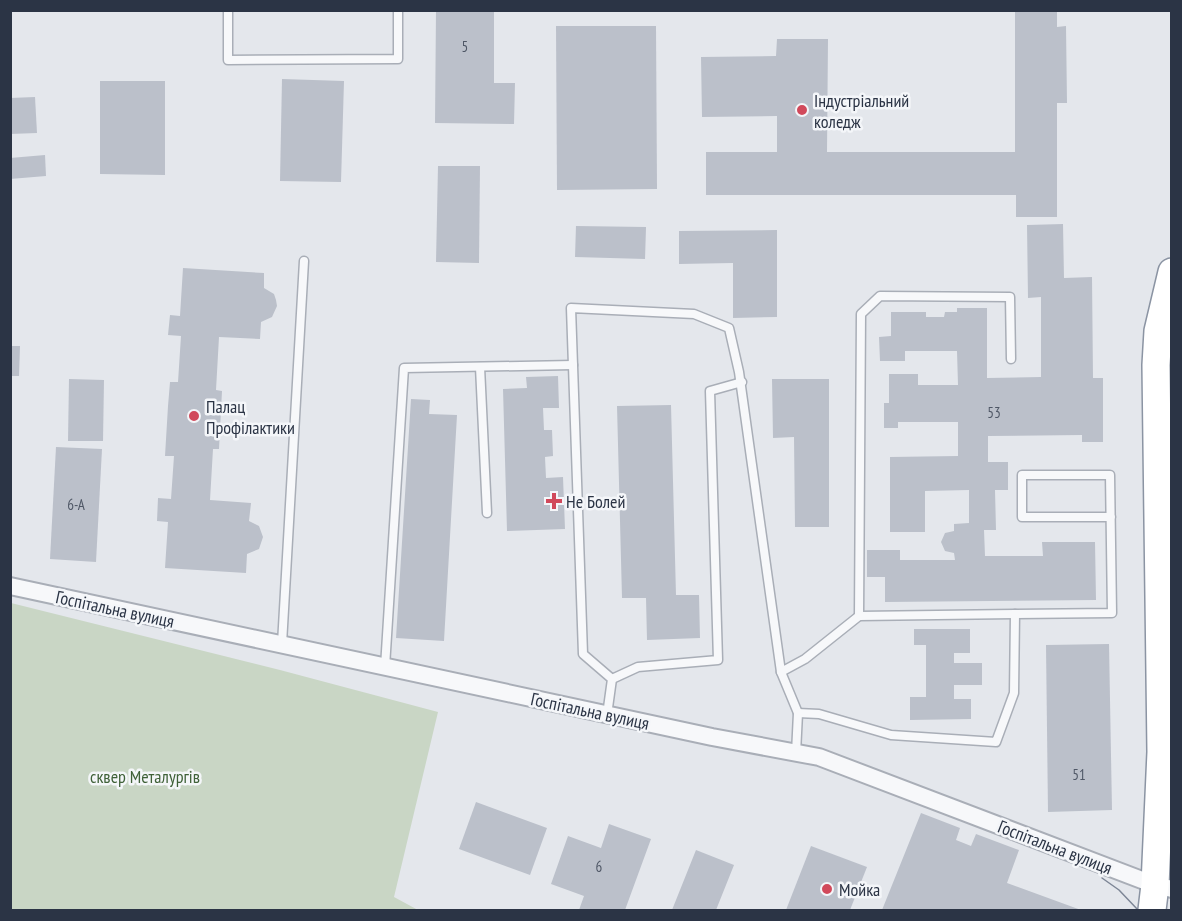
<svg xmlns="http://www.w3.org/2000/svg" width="1182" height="921" viewBox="0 0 1182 921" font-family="'PT Sans Narrow',sans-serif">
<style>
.green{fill:#c9d6c5}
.building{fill:#bbc0ca}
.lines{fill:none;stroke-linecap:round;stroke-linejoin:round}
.service-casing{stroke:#a9aeb7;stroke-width:11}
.minor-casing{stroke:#a9aeb7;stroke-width:20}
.trunk-casing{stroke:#8b94a3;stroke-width:30}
.service{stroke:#f7f8fa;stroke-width:8}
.minor{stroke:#f7f8fa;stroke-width:16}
.trunk{stroke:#fff;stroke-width:27}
.tram{stroke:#7d8696;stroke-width:1.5}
.poi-dot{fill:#d1495b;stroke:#f4f6f9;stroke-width:2}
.labels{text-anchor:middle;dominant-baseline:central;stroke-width:5;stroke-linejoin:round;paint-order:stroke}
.number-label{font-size:15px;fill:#4f5766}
.poi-label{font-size:18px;fill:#2b3445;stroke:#f4f6f9;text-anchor:start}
.street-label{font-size:18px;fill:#2b3445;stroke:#f4f6f9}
.park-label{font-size:18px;fill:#3f6138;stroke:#f4f6f9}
</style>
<rect width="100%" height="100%" fill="#e4e7ec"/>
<polygon class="green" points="11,603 280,670 438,712 394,897 418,910 11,910"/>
<g class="building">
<polygon points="436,10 494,10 494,83 515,83 514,124 435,123"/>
<polygon points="1015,10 1057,10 1057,27 1066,26 1067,103 1057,103 1057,217 1016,217 1016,195 706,195 706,152 777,152 777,116 702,117 701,57 776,56 777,39 828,39 827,152 1015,152"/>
<polygon points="556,26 656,26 657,189 557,190"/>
<polygon points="282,79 344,81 341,182 280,181"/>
<polygon points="100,81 165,81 165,175 100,174"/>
<polygon points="35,97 37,133 10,134 10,98"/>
<polygon points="45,155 46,176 10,179 10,158"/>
<polygon points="438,166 480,166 479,263 436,262"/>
<polygon points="1063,224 1064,278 1092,277 1093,378 1103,378 1103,442 1082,442 1082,435 988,436 988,462 1008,462 1008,490 995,490 996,530 984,530 985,556 1043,556 1042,542 1095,542 1096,600 885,602 885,577 867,577 867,550 900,550 900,560 955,560 954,553 945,551 941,542 945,533 954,531 954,524 969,523 969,490 925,491 925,532 890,532 890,457 958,456 958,422 898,422 898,428 884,428 884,403 889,403 889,374 918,374 918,385 958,385 957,351 905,351 905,361 880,361 879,337 891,336 891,312 926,312 926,317 944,317 945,312 957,312 957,308 987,308 987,378 1041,377 1041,297 1028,298 1027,225"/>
<polygon points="576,226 646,227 645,259 575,257"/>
<polygon points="777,230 777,317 733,318 733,263 679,264 679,231"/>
<polygon points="183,268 264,273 264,288 274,294 276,300 277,306 272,317 261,322 260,339 219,337 216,390 222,391 219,449 213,449 210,500 251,503 249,521 259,526 263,537 259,549 247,554 246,573 165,568 168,522 157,521 158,498 171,499 174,456 165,456 168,406 170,382 178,382 181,336 168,335 170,315 180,316"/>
<polygon points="10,346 20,346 19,376 10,376"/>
<polygon points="558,376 559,408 543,408 544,430 552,430 553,456 545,457 546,478 563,477 565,529 507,531 503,389 527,388 526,377"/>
<polygon points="69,379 104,380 103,441 68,441"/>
<polygon points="772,379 829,379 829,527 795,527 794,437 773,438"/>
<polygon points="411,399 430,400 429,414 457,415 444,641 396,638"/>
<polygon points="671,405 676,595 699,595 700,638 647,640 646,598 622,598 617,406"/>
<polygon points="56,447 102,449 96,562 50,559"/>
<polygon points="914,629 970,629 970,653 954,653 954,663 982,663 982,685 954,685 954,699 971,699 971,719 910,720 910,697 926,697 926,645 914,645"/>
<polygon points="1109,644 1112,810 1048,812 1046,645"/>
<polygon points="476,802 547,828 530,875 459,849"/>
<polygon points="921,813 960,828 956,840 971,846 976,834 1019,850 1007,883 1081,910 882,910"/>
<polygon points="609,824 651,839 625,910 579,910 584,896 551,884 568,836 601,848"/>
<polygon points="811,846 867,867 850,910 786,910"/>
<polygon points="696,850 734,865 716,910 672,910"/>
</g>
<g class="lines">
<defs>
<g id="service">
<polyline points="228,10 228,60 398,59 398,10"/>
<polyline points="480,367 487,513"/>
<polyline points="859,616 861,314 880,296 1010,297 1011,359"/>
<polyline points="282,644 304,261"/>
<polyline points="385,667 404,368 573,365"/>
<polyline points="781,672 805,659 859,616 1015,614"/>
<polyline points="612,679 638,667 718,660 710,391 742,382"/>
<polyline points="798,713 819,714 891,735 996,742 1014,693 1015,614 1112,613 1110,475 1022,475 1022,517 1111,517"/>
<polyline points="607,715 612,679 583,654 571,308 694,314 729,328 739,372 781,672 798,713 796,753"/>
</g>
<polyline id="minor" points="10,586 712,737 819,757 1155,885 1172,889"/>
<polyline id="trunk" points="1152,910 1155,885 1161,752 1156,365 1158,331 1172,272"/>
</defs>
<use href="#service" class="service-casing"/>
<use href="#minor" class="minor-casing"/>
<use href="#trunk" class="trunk-casing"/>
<use href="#service" class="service"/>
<use href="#minor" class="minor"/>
<use href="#trunk" class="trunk"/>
<polyline class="tram" points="1102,878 1119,890 1138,910"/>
</g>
<g class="poi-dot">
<circle cx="802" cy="110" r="6"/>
<circle cx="194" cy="416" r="6"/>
<path d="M551 492h6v6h6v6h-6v6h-6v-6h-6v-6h6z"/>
<circle cx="827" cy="889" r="6"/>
</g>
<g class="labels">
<g class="number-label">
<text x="465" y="46">5</text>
<text x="994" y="412">53</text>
<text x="76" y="504">6-А</text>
<text x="1079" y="774">51</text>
<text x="599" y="866">6</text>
</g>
<g class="poi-label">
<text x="814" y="100">Індустріальний<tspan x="814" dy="21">коледж</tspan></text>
<text x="206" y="406">Палац<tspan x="206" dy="21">Профілактики</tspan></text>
<text x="566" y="501">Не Болей</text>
<text x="839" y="889">Мойка</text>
</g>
<g class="street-label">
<text transform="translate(115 609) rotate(12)">Госпітальна вулиця</text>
<text transform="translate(590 711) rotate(12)">Госпітальна вулиця</text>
<text transform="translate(1055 847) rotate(21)">Госпітальна вулиця</text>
</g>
<g class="park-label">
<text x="145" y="776">сквер Металургів</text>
</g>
</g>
<rect width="1182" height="921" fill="none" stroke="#2b3445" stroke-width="24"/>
</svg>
